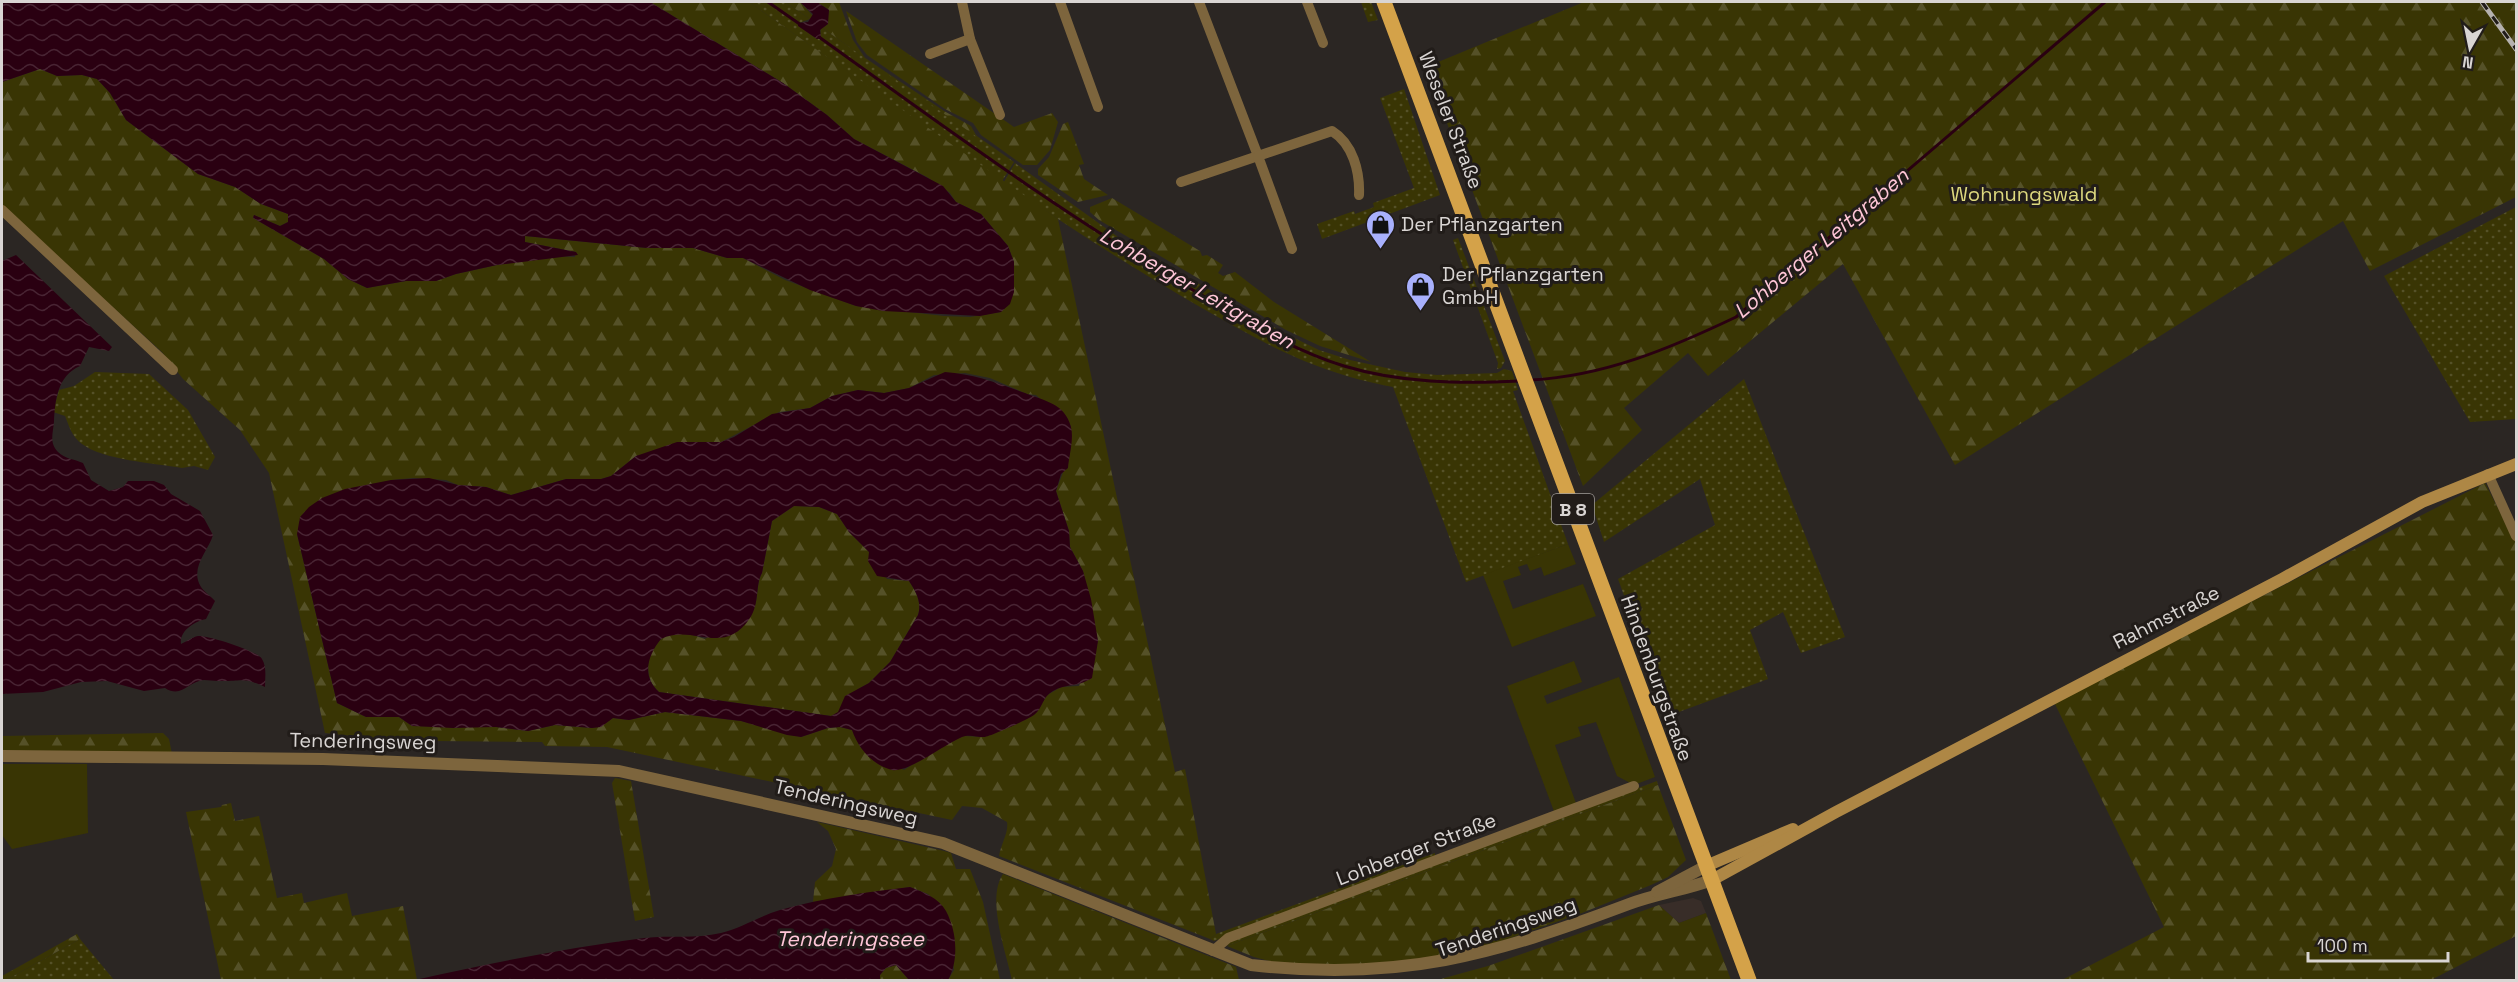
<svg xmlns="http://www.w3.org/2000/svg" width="2518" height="982" viewBox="0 0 2518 982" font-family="'Space Grotesk',sans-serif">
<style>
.built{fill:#382d28}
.grass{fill:url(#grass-dots)}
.forest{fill:url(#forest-firs);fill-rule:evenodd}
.green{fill:#393504}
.water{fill:url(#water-waves);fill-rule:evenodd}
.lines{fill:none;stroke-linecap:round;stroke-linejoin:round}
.stream{stroke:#2a0011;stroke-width:3}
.minor{stroke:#7d653d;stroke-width:10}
.tertiary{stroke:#7d653d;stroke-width:12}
.secondary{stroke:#ae8745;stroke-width:12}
.primary{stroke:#d4a249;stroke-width:15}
.rail-casing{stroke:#b5b1af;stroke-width:5}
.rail{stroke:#211c19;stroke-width:3;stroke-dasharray:9;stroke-linecap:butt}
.labels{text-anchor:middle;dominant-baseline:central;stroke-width:6;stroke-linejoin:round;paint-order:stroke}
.shield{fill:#211c19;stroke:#a29e9b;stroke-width:1.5}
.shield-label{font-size:18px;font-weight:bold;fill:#d9d5d3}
.street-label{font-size:20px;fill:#d9d5d3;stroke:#211c19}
.park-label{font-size:20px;fill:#ddd87e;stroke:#211c19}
.poi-label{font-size:20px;fill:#d9d5d3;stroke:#211c19;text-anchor:start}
.water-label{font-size:21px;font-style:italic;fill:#ffc6d7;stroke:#211c19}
</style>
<defs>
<pattern id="grass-dots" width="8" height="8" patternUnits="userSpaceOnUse" patternTransform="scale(1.5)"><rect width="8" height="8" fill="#393504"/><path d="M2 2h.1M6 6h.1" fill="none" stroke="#555128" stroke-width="1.8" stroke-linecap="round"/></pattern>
<pattern id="forest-firs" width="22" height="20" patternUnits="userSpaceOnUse" patternTransform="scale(1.5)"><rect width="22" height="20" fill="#393504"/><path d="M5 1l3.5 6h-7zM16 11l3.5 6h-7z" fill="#555128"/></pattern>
<pattern id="water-waves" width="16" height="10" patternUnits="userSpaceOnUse" patternTransform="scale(1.5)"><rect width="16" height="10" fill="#2a0011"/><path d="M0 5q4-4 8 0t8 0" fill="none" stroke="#482433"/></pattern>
</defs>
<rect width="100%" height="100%" fill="#2b2623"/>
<polygon class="built" points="1693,898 1701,901 1706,913 1679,923 1659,905"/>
<g class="grass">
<polygon points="749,2 785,2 810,19 799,23 798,25 817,39 820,38 821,27 1014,162 1002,181"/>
<polygon points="1361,2 1371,2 1378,20 1368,22"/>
<polygon points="1404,89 1440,195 1322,239 1317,224 1354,211 1355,214 1374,207 1373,203 1414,188 1380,98"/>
<path d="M1015,163L1118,237L1284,333L1319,350L1350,360L1405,372L1437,375L1497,373L1504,369L1512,371L1518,390L1513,391L1568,544L1466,582L1393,387C1309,371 1260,341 1188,300C1125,263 1063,224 1004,182Z"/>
<polygon points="2516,207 2516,419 2470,422 2384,276"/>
<polygon points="1458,238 1505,361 1501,368 1497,369 1498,363 1453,240"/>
<path d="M95,372L149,374L188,410L215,457L208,470L194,466L182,468C154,463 103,460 82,444C72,437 69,426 65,416L53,412L59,390L74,386Z"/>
<polygon points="1744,379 1845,637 1801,653 1783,612 1750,630 1768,679 1668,716 1618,579 1715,525 1700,479 1604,542 1592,505"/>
<polygon points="1657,781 1658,785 1227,946 1232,939"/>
<polygon points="1435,853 1435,859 1214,941 1210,939 1216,934"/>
<polygon points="80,939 114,980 6,980"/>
</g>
<g class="forest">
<path d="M650,2H749L1058,219L1175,772L1185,769L1216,934L1210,939L999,856C1001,844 1009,832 1007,822L982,808L962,806L952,820L607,747L545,746L542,742L435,741V745L325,733L269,473L240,430L183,379L162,352L2,206V82L40,69L57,76L82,75L97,79L110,93L126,120L198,174L235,187L261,204L288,214V222L280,226L254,215L253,218L324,259L348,279L367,288L406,281H436L456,274L497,265L555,256L575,257L576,252L525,242V236L647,248H693L727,258H743L785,280L856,306L944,316L970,317L1001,312L1014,262L1008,246L981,214L956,202L950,193L927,177L854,139L827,115L783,83ZM965,373L990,378L1027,394L1036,395L1071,426L1070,454L1056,491L1069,531L1070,547L1083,571L1098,641L1079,686L1061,687L1044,697L1039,709L1008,726L984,737L963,736L939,747L904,770L861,748L852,730L840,727L828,728L801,737L741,721L665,712L629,720L613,718L601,726L592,728L555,725L528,731L496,727L412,726L399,717H366L337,703L297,534L391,480L413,478L446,480L458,485L486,487L511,495L566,479H601L611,476L636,456L704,442H721L779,412L810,408L832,396L858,390L884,393L909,388L934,375Z"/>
<polygon points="785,2 800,2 813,16 810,19"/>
<polygon points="817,2 839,2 853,40 865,58 944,111 971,126 977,137 821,27 826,26 829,10"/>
<polygon points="1584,2 2516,2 2516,197 2370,271 2343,221 1955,465 1843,264 1708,376 1688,353 1624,408 1642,430 1583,486 1426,67"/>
<polygon points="846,11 1014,127 1052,113 1058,122 1050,150 1037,165 1023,165 981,135 973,123 945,109 867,55 857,42"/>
<polygon points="1068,122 1084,164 1079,165 1084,179 1108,195 1078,202 1038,175 1038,169 1049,157 1063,124"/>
<polygon points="1112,198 1200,251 1202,256 1207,255 1223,265 1218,273 1223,276 1235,272 1274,302 1371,362 1320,346 1286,330 1099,220 1090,212 1090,207"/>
<polygon points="2485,483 2516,543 2516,936 2431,980 2062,980 2164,927 2054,702"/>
<path d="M794,506L819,507L837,514L849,532L869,552L887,579L909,581C916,592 922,602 918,615L890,662L869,683L858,689L838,713L831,716L659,692C640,676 647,640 672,634C683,631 695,636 705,639L755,606C758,596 757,582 762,573L772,521Z"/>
<polygon points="163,733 169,739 172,754 2,752 2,736"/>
<polygon points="615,778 631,781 654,917 635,921 612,783"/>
<polygon points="1658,785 1686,860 1668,877 1651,885 1582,913 1442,962 1291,967 1254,957 1227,946"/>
<polygon points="231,803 235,821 259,816 277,898 302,893 304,903 347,893 352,916 403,906 417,980 221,980 186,812 221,807 222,805"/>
<polygon points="817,822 944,851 951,853 956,869 970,869 983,902 1000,980 948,980 954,970 945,910 928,894 910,887 813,902 815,882 832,866 836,849 828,831"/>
<path d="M1003,874L1236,967L1239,980H1012C1006,952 986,899 1003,874Z"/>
<polygon points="1659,905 1679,923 1706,913 1731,980 1437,980 1488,966"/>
<polygon points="77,934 80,939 6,980 2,980 2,976"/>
<polygon points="896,965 909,980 880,980 880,975 886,968"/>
</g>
<g class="green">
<polygon points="1568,544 1576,564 1544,576 1541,567 1530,571 1527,564 1518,567 1521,575 1503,581 1513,609 1583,584 1596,616 1512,647 1483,575"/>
<polygon points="1574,661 1582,682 1544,696 1547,704 1619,677 1655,777 1634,785 1617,776 1596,722 1578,727 1581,736 1555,745 1577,806 1555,814 1507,686"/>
<polygon points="2,764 87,764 88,833 12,849 2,835"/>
</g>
<g class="water">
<polygon points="2,2 650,2 783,83 827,115 854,139 943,186 956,202 981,214 1008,246 1014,262 1014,292 1010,304 1001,312 980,316 883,311 856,306 810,290 743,258 727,258 693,248 647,248 525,236 525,242 576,252 578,255 497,265 456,274 436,281 406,281 367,288 348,279 324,259 253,218 254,215 280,226 288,222 288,214 261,204 235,187 198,174 126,120 110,93 97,79 82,75 57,76 40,69 2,82"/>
<polygon points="800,2 817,2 829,10 828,24 820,30 821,38 817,39 798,26 798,23 808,22 813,14"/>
<path d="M16,255L112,347L109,351L89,347L80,366C57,376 55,401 54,422C53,433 49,443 58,452C65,459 74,459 83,463L91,480L109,491L123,487L128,481H154L164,485L171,494L200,511L213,535C209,550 189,568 201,587C204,592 211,596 215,601L206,619C195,621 179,631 181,644C186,642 192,637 198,636C207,635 258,651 262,659C267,667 265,678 265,687C241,676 241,682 218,681C213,681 209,680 204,680C188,681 182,699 165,688L144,691L107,681L81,682L43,692L2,694V261Z"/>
<path d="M945,372C974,374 998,383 1025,393C1044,401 1065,403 1071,427C1074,439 1069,456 1068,468L1061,474L1056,491L1069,531L1070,547L1083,571L1091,599L1098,641L1092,678C1076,688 1067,683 1053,691C1042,697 1043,708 1034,715C1027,720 991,736 984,737C976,737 969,734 962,737C945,744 908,773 892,770C872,765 858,748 852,730L840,727L828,728L801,737L787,735L741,721L665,712L629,720L613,718L601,727L592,728L555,725L528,731L496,727L453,728L412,726L399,717H366L337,703L297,534L300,517L309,507L322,498L345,489L391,480L429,478L458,485L486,487L511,495L566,479H601L611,476L636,456L677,442H721L734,437L772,414L810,408L832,396L858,390L884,393L909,388ZM794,506L819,507L837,514L849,532L869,552L868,561L877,576L909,581C916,592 922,602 918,615L890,662L869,683L845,696L838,712L831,716L659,692C641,676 648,655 661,639C693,623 723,658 750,618C760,603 755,585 762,573L772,521Z"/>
<path d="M910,887C923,892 939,898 946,911C957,931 959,961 948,980H909L896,965L886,968L880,975V980H415C490,963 567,948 644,938C670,935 695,939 721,933C741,928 760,916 780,910C823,898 867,892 910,887Z"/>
</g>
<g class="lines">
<g class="stream">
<polyline points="768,2 801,25"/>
<path d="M819,37C943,126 1066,217 1198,293C1245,320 1291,350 1344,366C1400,383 1460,384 1519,381"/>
<path d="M1531,380C1605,376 1671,348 1736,317L2105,2"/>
</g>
<g class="minor">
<polyline points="962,2 970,39 1000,115"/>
<polyline points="1060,2 1098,107"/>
<polyline points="1307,2 1323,43"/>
<polyline points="930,54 970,39"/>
<polyline points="1181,182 1258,156 1199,2"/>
<polyline points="2,210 173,370"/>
<path d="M1292,249L1258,156L1332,131C1353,144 1360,172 1359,195"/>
<polyline points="2488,474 2516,536"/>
<polyline points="1213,951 1228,938 1634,786"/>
</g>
<g class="tertiary">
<path d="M2,756L323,759L619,771L943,843L1251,965C1400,982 1493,955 1629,904C1656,894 1684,890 1712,880"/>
<polyline points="1657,892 1706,866"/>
</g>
<g class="secondary">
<polyline points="1706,866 1793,829"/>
<polyline points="1712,880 1836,812 2282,579 2422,502 2516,464"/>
</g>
<polyline class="primary" points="1384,2 1749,980"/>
<defs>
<polyline id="rail" points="2482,2 2516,49"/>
</defs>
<use href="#rail" class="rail-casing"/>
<use href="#rail" class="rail"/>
</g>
<defs>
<symbol id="shop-pin" viewBox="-11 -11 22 30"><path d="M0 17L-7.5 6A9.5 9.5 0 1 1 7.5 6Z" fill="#a8b0fc" stroke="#211c19"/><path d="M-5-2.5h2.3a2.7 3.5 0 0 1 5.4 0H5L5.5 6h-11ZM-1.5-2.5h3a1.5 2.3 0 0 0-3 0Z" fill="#111"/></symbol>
</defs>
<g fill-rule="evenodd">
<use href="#shop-pin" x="1364" y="208" width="33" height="45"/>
<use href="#shop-pin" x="1404" y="270" width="33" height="45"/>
</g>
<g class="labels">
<rect class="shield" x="1552" y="494" width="42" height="30" rx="4.5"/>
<g class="shield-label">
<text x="1573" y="509">B 8</text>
</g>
<g class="street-label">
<text transform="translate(1451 120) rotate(69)">Weseler Straße</text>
<text transform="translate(2166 617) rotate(-27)">Rahmstraße</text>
<text transform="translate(1657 678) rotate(70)">Hindenburgstraße</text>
<text transform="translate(363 741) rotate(1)">Tenderingsweg</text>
<text transform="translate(846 802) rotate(13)">Tenderingsweg</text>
<text transform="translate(1416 849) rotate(-21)">Lohberger Straße</text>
<text transform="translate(1506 927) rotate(-19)">Tenderingsweg</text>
</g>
<g class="park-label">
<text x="2024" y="194">Wohnungswald</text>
</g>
<g class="poi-label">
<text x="1401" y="224">Der Pflanzgarten</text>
<text x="1442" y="274">Der Pflanzgarten<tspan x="1442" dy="23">GmbH</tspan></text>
</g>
<g class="water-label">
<text transform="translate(1821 243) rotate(-40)">Lohberger Leitgraben</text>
<text transform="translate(1197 288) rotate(30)">Lohberger Leitgraben</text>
<text x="850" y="938">Tenderingssee</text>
</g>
</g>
<rect width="2518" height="982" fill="none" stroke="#d9d5d3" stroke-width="6"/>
<g transform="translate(2470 48) rotate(189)" stroke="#211c19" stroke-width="4.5" paint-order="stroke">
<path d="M0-4.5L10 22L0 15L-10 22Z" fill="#d9d5d3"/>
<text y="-9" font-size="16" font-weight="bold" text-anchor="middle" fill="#d9d5d3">N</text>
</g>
<path d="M2308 952v9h140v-9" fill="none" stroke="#d9d5d3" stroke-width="3"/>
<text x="2317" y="952" font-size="18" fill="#d9d5d3" stroke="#211c19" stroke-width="4.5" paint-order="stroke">100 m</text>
</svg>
